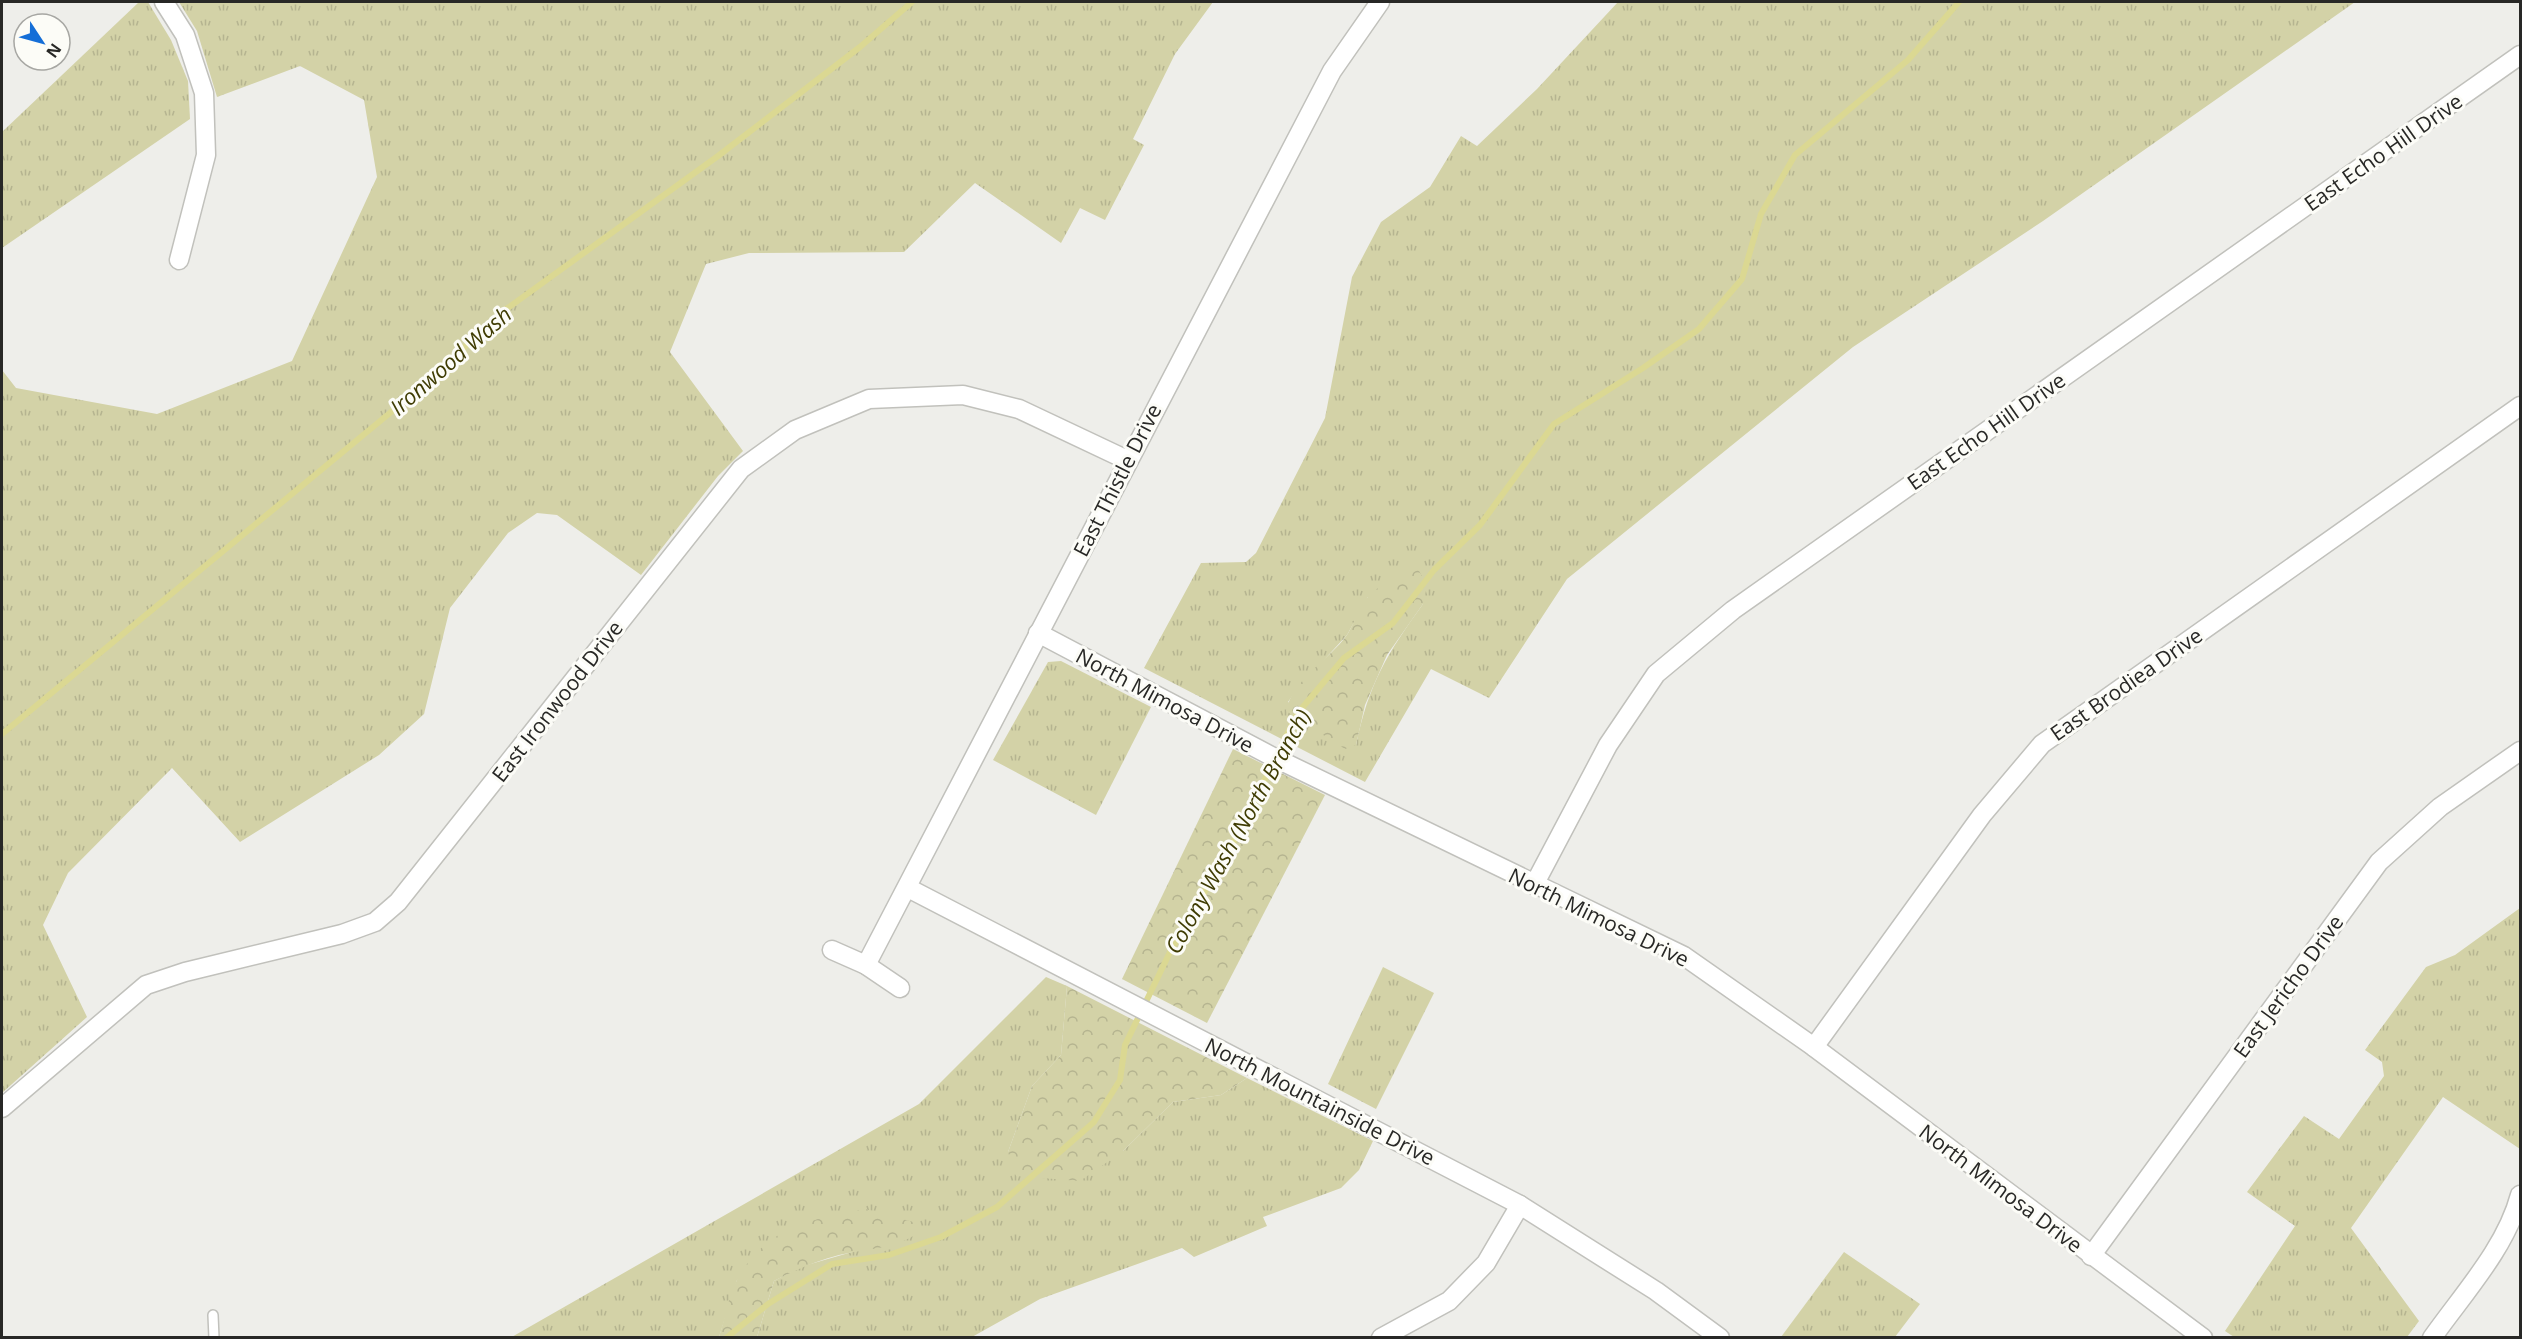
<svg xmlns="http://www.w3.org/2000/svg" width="2522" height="1339" viewBox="0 0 2522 1339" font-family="'Open Sans',sans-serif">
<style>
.grass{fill:url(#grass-tufts);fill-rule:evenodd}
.forest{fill:url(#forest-crowns)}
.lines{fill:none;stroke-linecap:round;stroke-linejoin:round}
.stream{stroke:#dbd892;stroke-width:6}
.service-casing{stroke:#c1c1bc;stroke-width:12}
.minor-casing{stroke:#c1c1bc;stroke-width:21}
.service{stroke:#fff;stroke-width:9}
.minor{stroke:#fff;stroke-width:18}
.labels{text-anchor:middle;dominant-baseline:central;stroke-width:6;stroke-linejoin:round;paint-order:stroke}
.street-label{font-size:21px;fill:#282826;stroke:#fcfcf7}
.water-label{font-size:22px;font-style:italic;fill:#3f3c03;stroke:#fcfcf7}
</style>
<defs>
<pattern id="grass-tufts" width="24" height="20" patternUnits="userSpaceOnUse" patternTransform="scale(1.5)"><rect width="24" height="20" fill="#d3d2a7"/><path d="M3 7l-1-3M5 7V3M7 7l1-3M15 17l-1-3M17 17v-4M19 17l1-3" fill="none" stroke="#b5b490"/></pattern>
<pattern id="forest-crowns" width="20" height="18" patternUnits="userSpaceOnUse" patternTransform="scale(1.5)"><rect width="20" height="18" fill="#d3d2a7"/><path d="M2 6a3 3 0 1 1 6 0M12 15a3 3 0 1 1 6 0" fill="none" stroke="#b5b490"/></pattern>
</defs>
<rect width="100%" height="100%" fill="#eeeeea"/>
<g class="grass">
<polygon points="139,2 148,2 171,40 188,81 190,119 2,248 2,132"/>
<polygon points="179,2 1213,2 1175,54 1133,139 1144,145 1105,220 1080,208 1061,243 975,183 904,252 749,253 706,264 670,352 743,451 718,476 641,575 557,515 537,513 508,533 450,608 424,714 379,755 240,842 172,768 68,873 43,925 87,1017 2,1093 2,370 16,388 157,414 292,361 377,177 364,100 300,66 217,97 197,31"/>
<path d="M1618,2H2355L2043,221L1853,347L1567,579L1489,698L1431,669L1365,782L1144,668L1201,563L1246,562L1256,553L1325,418L1352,277L1381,222L1430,187L1461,136L1477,146L1537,89ZM1368,597L1423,604C1387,654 1369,683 1356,745L1288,702L1298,688L1347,635Z"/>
<polygon points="1061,661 1151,707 1096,815 993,760 1048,662"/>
<polygon points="2520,908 2520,1149 2443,1097 2351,1228 2419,1321 2407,1337 2234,1337 2225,1331 2295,1226 2247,1192 2304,1116 2339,1139 2384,1076 2382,1062 2365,1050 2426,967 2455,955"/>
<polygon points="1383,967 1434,993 1376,1109 1328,1084"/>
<polygon points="1046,977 1067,986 1061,1055 1032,1086 1008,1152 1123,1151 1173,1102 1221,1095 1247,1078 1373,1141 1359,1170 1341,1188 1263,1217 1267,1226 1194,1257 1182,1248 1040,1299 972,1337 757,1337 774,1281 800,1267 918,1233 737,1280 719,1337 510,1338 919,1104"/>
<polygon points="1844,1252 1920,1304 1895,1337 1781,1337"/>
</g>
<g class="forest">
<path d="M1416,565L1427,586L1423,604L1387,655L1365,705L1356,745L1345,749L1286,711C1293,679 1329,660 1347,635C1355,623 1359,605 1370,595C1382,584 1400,568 1416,565Z"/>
<polygon points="1233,749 1325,795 1207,1023 1122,979"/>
<polygon points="1067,986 1247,1078 1221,1095 1173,1102 1123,1151 1080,1181 1016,1176 1008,1152 1032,1086 1061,1055"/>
<path d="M865,1209L917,1223L918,1233C895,1249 865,1249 839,1255C816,1261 795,1270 774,1281L757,1337H719C725,1319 728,1297 737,1280C764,1227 813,1219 865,1209Z"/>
</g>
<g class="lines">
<g class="stream">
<polyline points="2,734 414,393 505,310 718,156 860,47 912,2"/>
<polyline points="726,1338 768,1304 832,1264 889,1255 941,1237 997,1207 1094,1122 1120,1080 1125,1045 1171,950 1238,834 1297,714 1344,658 1393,623 1434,570 1480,525 1554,424 1643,368 1699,329 1742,279 1761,214 1795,155 1908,60 1959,2"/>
</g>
<defs>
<polyline id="service" points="213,1315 214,1338"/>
<g id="minor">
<polyline points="164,2 185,35 204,93 206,155 179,260"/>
<polyline points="1038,633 1275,758 1684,956 1814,1047 2203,1338"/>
<polyline points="1534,885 1608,745 1656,674 1733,610 2520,55"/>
<polyline points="908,888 1520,1205 1656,1291 1720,1338"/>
<polyline points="832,950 866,965 900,988"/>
<polyline points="866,965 1332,71 1380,2"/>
<polyline points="1814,1047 1982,815 2042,744 2520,406"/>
<polyline points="2,1108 146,985 185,972 342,934 375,922 398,902 741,469 795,430 869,399 963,395 1019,409 1127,460"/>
<polyline points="2091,1256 2379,862 2440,807 2520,751"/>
<polyline points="1381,1338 1449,1301 1486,1263 1520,1205"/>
<path d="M2432,1338C2463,1294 2506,1248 2520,1195"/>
</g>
</defs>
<use href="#service" class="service-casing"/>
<use href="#minor" class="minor-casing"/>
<use href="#service" class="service"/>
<use href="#minor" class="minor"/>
</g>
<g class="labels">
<g class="street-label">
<text transform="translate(2383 152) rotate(-35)">East Echo Hill Drive</text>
<text transform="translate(1986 431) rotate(-35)">East Echo Hill Drive</text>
<text transform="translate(1117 480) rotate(-63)">East Thistle Drive</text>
<text transform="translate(2126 684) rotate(-35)">East Brodiea Drive</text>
<text transform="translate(1165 700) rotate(28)">North Mimosa Drive</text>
<text transform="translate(557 701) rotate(-52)">East Ironwood Drive</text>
<text transform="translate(1599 917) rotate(26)">North Mimosa Drive</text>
<text transform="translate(2288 986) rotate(-54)">East Jericho Drive</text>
<text transform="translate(1320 1101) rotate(27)">North Mountainside Drive</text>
<text transform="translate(2001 1188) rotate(37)">North Mimosa Drive</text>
</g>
<g class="water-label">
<text transform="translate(450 360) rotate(-41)">Ironwood Wash</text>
<text transform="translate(1237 831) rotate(-61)">Colony Wash (North Branch)</text>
</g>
</g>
<rect width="2522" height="1339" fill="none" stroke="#282826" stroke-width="6"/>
<g transform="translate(42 42) rotate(126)"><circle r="28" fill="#fcfcf7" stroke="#a7a7a3" stroke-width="1.5"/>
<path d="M0-4.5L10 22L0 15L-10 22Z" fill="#156ed7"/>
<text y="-9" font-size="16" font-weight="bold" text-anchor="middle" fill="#282826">N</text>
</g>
</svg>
